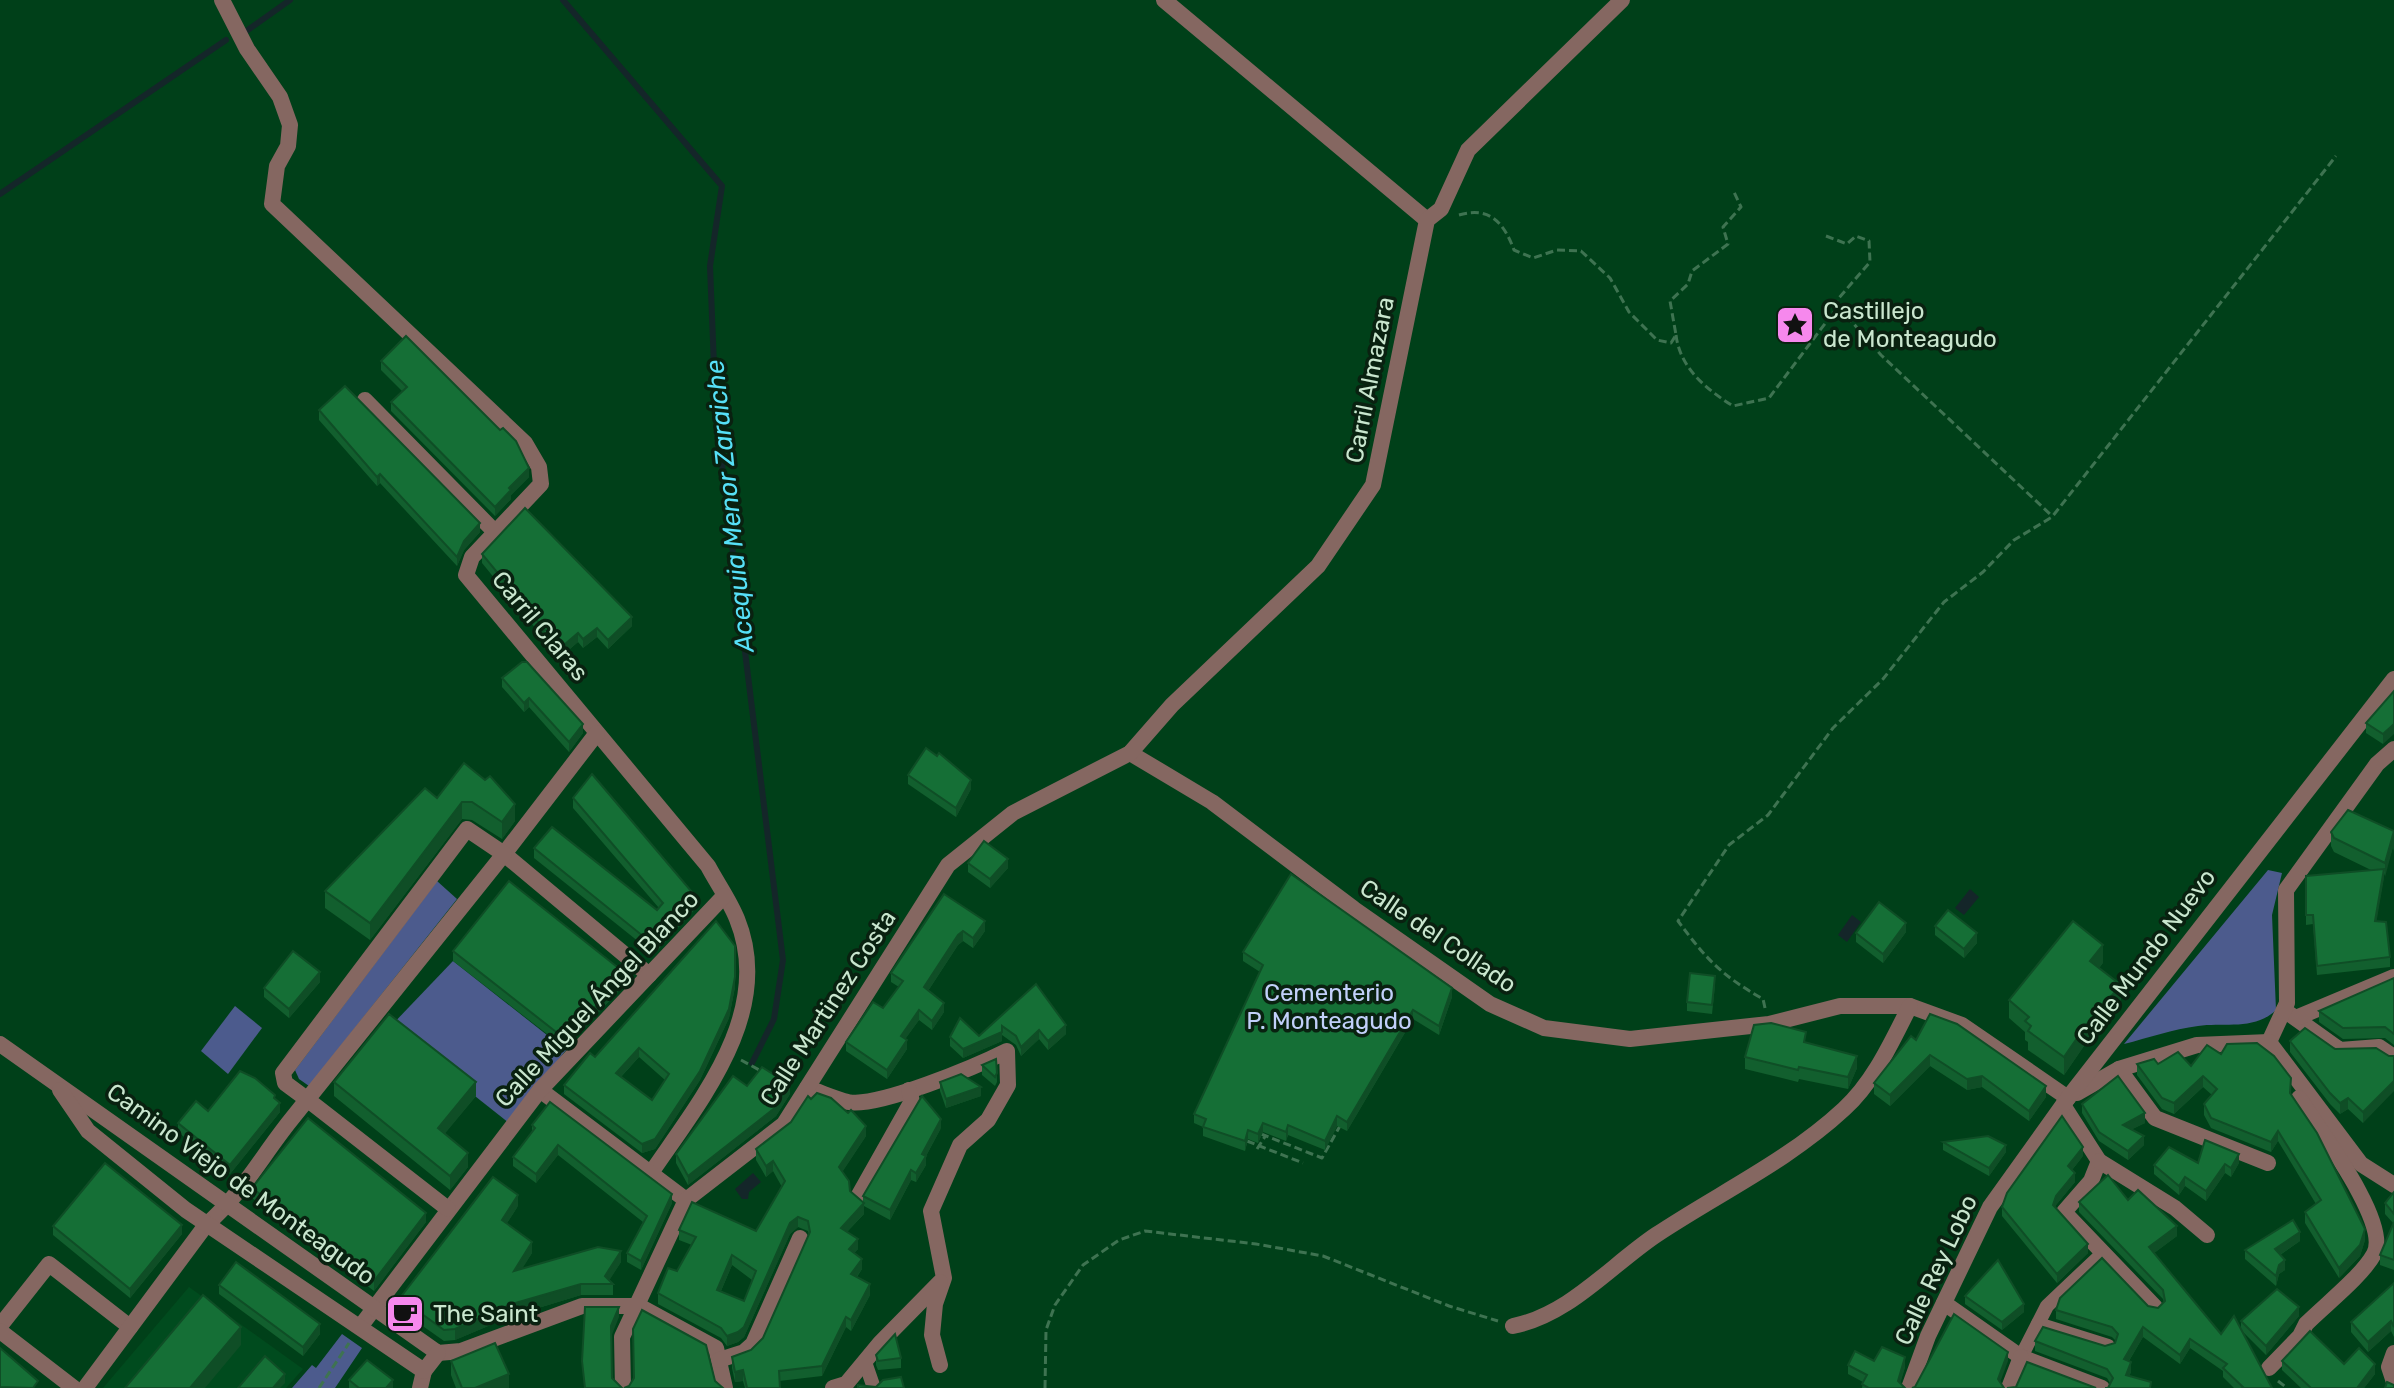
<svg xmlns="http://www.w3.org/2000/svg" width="2394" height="1388" viewBox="0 0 2394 1388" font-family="Rubik,sans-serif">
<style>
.built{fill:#004b1e}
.green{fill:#4c5b8d}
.water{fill:#142629}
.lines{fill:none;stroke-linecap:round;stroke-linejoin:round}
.stream{stroke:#142629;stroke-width:6}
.path{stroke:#3e7351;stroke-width:3;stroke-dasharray:8 4;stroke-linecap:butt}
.pedestrian{stroke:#856761;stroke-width:14}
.minor{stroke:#856761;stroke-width:16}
.tertiary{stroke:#856761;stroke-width:16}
.wall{fill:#125f2e;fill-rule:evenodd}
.shaded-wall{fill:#0f4e26}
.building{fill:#156f36;stroke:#0f4e26;stroke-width:2;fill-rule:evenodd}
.labels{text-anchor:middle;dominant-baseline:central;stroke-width:7;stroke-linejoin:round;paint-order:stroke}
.poi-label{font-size:24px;fill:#c9e6ce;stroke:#092110;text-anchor:start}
.street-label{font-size:24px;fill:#c9e6ce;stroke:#092110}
.park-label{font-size:24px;fill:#c2d0fa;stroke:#092110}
.water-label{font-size:26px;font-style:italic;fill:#56e0f7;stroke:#092110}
</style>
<rect width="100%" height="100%" fill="#004019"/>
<polygon class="built" points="189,1287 303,1369 286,1388 103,1388"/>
<g class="green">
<path d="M2268,870L2282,873L2272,915L2276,1010C2254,1031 2224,1022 2198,1026C2173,1029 2148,1038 2124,1044Z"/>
<polygon points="437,881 457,899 309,1086 299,1079 295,1070"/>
<polygon points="453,961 566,1050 509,1123 389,1028"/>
<polygon points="235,1006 262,1028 228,1074 201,1051"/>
<polygon points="342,1334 362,1348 335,1388 292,1388 312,1365 316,1368"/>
</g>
<g class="water">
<polygon points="1970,889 1979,897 1964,915 1955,908"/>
<polygon points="1852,915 1861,922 1847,942 1838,935"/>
<polygon points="753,1173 761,1182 749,1192 748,1199 742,1199 735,1189"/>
</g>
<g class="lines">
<g class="stream">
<polyline points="563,0 722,186 710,266 716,416 783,960 774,1019 752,1063"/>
<polyline points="245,32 290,0"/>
<polyline points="0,194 226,40"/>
</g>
<g class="path">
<path d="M1459,215C1490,206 1504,223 1514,250L1533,258L1557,250L1581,251L1610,278L1629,312L1657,340L1671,343L1676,335L1670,301L1688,284L1692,271L1728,244L1723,227L1741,207L1733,190"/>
<polyline points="1826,236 1847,244 1856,236 1869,241 1870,262 1838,299 1833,313"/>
<path d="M1676,335C1680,368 1706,389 1733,406L1769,398L1833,313L1845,314L1881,355L2052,516"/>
<path d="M1765,1008L1763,999C1721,975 1707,960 1678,921L1729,845L1768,815L1833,728L1883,679L1944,602L1983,572L2014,540L2052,517L2336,156"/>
<polyline points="741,1060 763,1072"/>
<polyline points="1261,1134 1322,1158 1341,1124"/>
<polyline points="1247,1141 1303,1163"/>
<polyline points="1257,1149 1266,1135"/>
<polyline points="2278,1381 2287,1388"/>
<polyline points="319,1388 349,1343"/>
<polyline points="1045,1388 1046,1330 1055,1305 1083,1265 1119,1240 1145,1231 1256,1244 1323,1256 1449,1306 1498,1321"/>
</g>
<g class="pedestrian">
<polyline points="2038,1324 2108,1346"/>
<polyline points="2021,1357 2047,1306 2102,1254"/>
<polyline points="865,1362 874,1388"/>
</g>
<g class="minor">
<path d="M222,0L247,49L280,97L290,125L288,146L277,166L272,204L525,443L539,467L541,484L472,557L466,575L708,866C717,883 730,901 737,919C775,1012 700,1101 651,1173"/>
<polyline points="1164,0 1427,220"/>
<polyline points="365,400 495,532"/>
<polyline points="597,733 504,854 649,975"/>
<polyline points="1130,753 1212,802 1354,909 1490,1004 1544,1028 1630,1039 1769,1024 1840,1006 1910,1006 1962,1025 2068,1098"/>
<polyline points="2284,1010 2340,1050 2379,1047 2394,1057"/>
<polyline points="2296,1018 2394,977"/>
<polyline points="2269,1042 2287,1003 2286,890 2377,764 2394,749"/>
<polyline points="2119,1069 2155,1118 2268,1163"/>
<path d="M807,1088C820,1092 835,1099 848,1102C878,1108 977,1066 1007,1051L1008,1085L988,1120L960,1145L931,1211L944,1278L935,1304L932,1335L940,1365"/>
<polyline points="540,1090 686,1200"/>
<polyline points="2077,1093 2119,1069 2197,1045 2269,1042 2361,1164 2394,1185"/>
<polyline points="2063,1105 2099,1161 2091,1181 2064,1212 2155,1307"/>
<polyline points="2099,1161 2175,1208 2207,1235"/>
<polyline points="859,1195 912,1101 909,1090"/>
<polyline points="1944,1303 2021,1357 2102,1388"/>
<polyline points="639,1306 716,1348 725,1388"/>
<polyline points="0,1326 49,1264 130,1327"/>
<path d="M1513,1326C1569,1315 1610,1266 1656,1235C1719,1193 1788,1161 1844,1109C1874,1082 1892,1041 1910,1006"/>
<polyline points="360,1327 540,1090 724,896"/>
<polyline points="0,1331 74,1388"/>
<polyline points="2394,1353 2389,1367 2394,1382"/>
<polyline points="719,1360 744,1352 753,1344 800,1238"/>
<path d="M2269,1368L2300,1336L2306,1324C2325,1305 2362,1276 2374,1254C2391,1223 2317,1127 2299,1098"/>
<path d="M85,1388L206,1225C241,1195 262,1156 290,1121C362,1032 433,943 504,854L467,829L283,1073L285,1083L308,1100L448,1209"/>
<polyline points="420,1388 424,1371"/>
<polyline points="623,1388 622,1337 686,1200 784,1124 948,865 1013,813 1130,753 1172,705 1318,566 1373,485 1427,220 1441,209 1468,150 1622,0"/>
<polyline points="833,1388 846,1384 880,1343 940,1282"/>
<polyline points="1909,1388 1928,1336 1990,1207 2068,1098 2394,679"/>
<polyline points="2009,1388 2021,1357"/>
</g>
<g class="tertiary">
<polyline points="0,1044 438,1353 461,1351 582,1306 639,1306"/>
<polyline points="60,1090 88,1131 186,1210 424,1371 438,1353"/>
</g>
</g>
<g class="wall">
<polygon points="381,361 529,477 511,495 511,499 495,516 391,411 391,402 402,391 381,370"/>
<polygon points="319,410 480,532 464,550 457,566 380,483 377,486 319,420"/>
<polygon points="482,554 632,626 608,649 597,637 583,648 578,642 557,660 541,642 541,635 482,563"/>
<polygon points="502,678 583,733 569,752 529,707 524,712 502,687"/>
<polygon points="2394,691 2383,744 2366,733 2366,723"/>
<polygon points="464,763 515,821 502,839 472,820 462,819 370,940 325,908 325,891 437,798"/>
<polygon points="908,775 971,789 956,817 908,784"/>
<polygon points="573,798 697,907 654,954 534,858 534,848 657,910 659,908 573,808"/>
<polygon points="2394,831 2394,851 2393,847 2384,876 2376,921 2390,957 2390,967 2317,975 2313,924 2306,925 2306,876 2371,870 2334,852 2331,846 2331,832"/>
<polygon points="968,863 1008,868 990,888 968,872"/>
<polygon points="944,894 985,931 973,948 963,941 958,945 928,991 944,1012 932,1030 919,1020 905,1039 907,1049 887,1079 846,1051 846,1042 883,1008 899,987 891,982 891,973"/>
<polygon points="1935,926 1977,943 1964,958 1935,935"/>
<polygon points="1906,932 1883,963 1856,942 1856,933"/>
<polygon points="453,951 626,983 565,1048 453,961"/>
<polygon points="1243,952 1452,997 1439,1035 1413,1019 1347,1131 1337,1126 1325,1150 1288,1135 1286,1141 1263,1132 1258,1143 1248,1139 1245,1151 1203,1136 1203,1127 1194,1123 1194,1114 1260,972 1243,961"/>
<polygon points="2103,963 2099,968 2121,1003 2086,1043 2064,1075 2028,1050 2028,1042 2025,1040 2025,1032 2009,1018 2009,1000"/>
<polygon points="2394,978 2394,1045 2385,1038 2343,1039 2319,1022 2319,1011"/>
<polygon points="320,982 289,1018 264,997 264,988"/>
<polygon points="1036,984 1066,1034 1048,1050 1039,1039 1021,1056 1016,1045 1002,1035 1002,1041 963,1058 950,1046 950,1037 979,1036"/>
<polygon points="1715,985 1712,1014 1687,1011 1687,1002"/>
<path d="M735,987L729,1018L700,1080L655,1149L642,1153L564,1094V1085L595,1057ZM639,1057L665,1080L652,1100L621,1077Z"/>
<polygon points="1916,1040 2046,1097 2029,1121 1982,1087 1967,1090 1930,1066 1890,1106 1874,1094 1874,1083"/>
<polygon points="2290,1041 2389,1056 2363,1123 2348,1109 2340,1114 2330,1104 2290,1052"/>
<polygon points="1806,1042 1857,1068 1848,1089 1799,1079 1798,1082 1745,1069 1745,1057"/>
<polygon points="996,1059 997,1082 995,1086 982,1075 982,1065"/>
<polygon points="2137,1064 2191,1066 2290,1094 2365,1240 2360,1256 2339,1278 2305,1223 2305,1212 2316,1204 2278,1141 2271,1152 2211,1128 2204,1115 2204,1104 2212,1095 2203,1087 2174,1114 2162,1109 2137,1075"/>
<polygon points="334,1082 476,1096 444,1134 468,1167 450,1190 334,1096"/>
<polygon points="940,1082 981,1096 946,1108 940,1091"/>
<polygon points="747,1086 790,1094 776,1116 688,1185 676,1163 676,1154"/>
<polygon points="275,1099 280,1112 230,1174 178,1132 178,1123 208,1111"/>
<polygon points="2082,1104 2145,1123 2132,1129 2144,1145 2128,1160 2099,1141 2082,1113"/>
<polygon points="532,1125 672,1203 641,1270 627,1262 627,1253 643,1222 558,1155 536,1183 513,1166 513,1157 532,1133"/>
<path d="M941,1128L926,1156V1165L916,1182L911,1180L890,1220L864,1206V1214L847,1232L858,1249L854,1253L862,1269L857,1277L870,1295L851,1331L846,1327L822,1376L779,1381L780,1388H745L743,1381L735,1382L732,1368V1357L751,1350L763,1338L809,1235L808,1231L798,1227L790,1234L744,1337L738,1342L727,1346L721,1338L658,1304V1293L677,1271L692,1245L679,1240V1230L756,1231L782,1187L773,1171L766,1177L756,1160V1149L866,1136L842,1172L850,1191L863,1202V1196ZM732,1265L752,1280L744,1301L721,1291Z"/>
<polygon points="1943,1142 2006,1152 1989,1176 1943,1150"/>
<polygon points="2083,1156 2072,1170 2075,1182 2056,1205 2055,1207 2088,1253 2057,1283 2002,1216 2002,1207"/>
<polygon points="2239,1163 2231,1177 2225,1173 2206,1201 2185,1186 2179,1195 2154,1174 2154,1165"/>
<polygon points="252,1188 426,1222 374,1291 252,1198"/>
<polygon points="2394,1192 2394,1270 2380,1265 2380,1255 2393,1223 2385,1214 2385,1203"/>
<polygon points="2128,1200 2177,1236 2154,1253 2221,1334 2241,1329 2241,1321 2299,1316 2266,1355 2242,1331 2272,1388 2234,1388 2223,1377 2223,1371 2190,1348 2180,1364 2143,1337 2129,1361 2131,1372 2129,1376 2151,1388 2108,1388 2110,1383 2107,1378 2035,1351 2035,1341 2105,1346 2115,1343 2116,1341 2112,1337 2056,1319 2056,1310 2148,1306 2158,1308 2164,1303 2163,1299 2079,1212 2079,1202"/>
<polygon points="518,1206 507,1223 532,1253 522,1268 621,1262 609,1280 613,1284 613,1295 581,1295 512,1316 455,1340 444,1341 400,1310 400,1298"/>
<polygon points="53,1226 182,1234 130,1298 53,1235"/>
<polygon points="2300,1241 2280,1255 2285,1270 2279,1274 2276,1286 2245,1259 2245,1250"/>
<polygon points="2394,1283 2394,1337 2391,1331 2368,1352 2351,1332 2351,1322"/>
<polygon points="219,1285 320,1334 303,1356 219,1294"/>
<polygon points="1965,1296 2024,1312 2002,1330 1965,1304"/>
<polygon points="876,1355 901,1358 901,1368 878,1370 876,1365"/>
<polygon points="451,1361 509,1388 456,1388 451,1375"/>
<polygon points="1874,1361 1905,1367 1900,1383 1905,1388 1862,1388 1863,1382 1848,1374 1848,1365"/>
<polygon points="2282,1361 2344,1364 2375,1374 2364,1388 2301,1388 2282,1370"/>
<polygon points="349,1380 393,1388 349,1388"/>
</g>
<g class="shaded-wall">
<polygon points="529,468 529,477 511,495 511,499 495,516 495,507 509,488"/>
<polygon points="380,474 380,483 377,486 377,477"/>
<polygon points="480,523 480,532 464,550 457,566 457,557 464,541"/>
<polygon points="632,617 632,626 608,649 608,640"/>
<polygon points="597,628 597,637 583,648 583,639"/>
<polygon points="578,633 578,642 557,660 557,651"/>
<polygon points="529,698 529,707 524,712 524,703"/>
<polygon points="583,724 583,733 569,752 569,742"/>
<polygon points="2394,724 2394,734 2383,744 2383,734"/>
<polygon points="971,780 971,789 956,817 956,808"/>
<polygon points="462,802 462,819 370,940 370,923"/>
<polygon points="515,804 515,821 502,839 502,822"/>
<polygon points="2394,832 2394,851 2393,847 2385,877 2385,863"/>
<polygon points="1008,859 1008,868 990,888 990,879"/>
<polygon points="2384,869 2384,878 2375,930 2375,921"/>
<polygon points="697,898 697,907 654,954 654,945"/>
<polygon points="985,921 985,931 973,948 973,938"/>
<polygon points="1906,923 1906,932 1883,963 1883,954"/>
<polygon points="963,931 963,941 958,945 924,997 924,987 958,935"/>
<polygon points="1977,933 1977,943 1964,958 1964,949"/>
<polygon points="2103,945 2103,963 2090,979 2090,961"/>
<polygon points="320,972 320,982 289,1018 289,1009"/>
<polygon points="626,974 626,983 565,1048 565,1039"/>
<polygon points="735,977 735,987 729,1018 700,1080 655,1149 642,1153 642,1144"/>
<polygon points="2121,985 2121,1003 2086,1043 2064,1075 2064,1057 2086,1025"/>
<polygon points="1452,988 1452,997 1439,1035 1439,1026"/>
<polygon points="944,1003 944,1012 932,1030 932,1021"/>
<polygon points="919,1010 919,1020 901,1045 901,1036"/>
<polygon points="1413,1010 1413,1019 1347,1131 1347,1122"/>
<polygon points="1066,1025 1066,1034 1048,1050 1048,1041"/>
<polygon points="1039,1030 1039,1039 1021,1056 1021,1047"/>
<polygon points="1002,1032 1002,1041 963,1058 963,1049"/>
<polygon points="907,1040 907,1049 887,1079 887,1070"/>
<polygon points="639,1048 639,1057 616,1082 616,1073"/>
<polygon points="1930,1055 1930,1066 1890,1106 1890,1095"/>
<polygon points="1857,1056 1857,1068 1848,1089 1848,1077"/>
<polygon points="1982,1076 1982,1087 1967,1090 1967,1079"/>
<polygon points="2203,1076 2203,1087 2174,1114 2174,1103"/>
<polygon points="2394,1081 2394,1091 2363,1123 2363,1112"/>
<polygon points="476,1082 476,1096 438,1142 438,1128"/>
<polygon points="790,1085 790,1094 776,1116 688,1185 688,1176"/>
<polygon points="2046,1086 2046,1097 2029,1121 2029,1111"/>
<polygon points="981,1087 981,1096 946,1108 946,1099"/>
<polygon points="2348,1098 2348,1109 2340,1114 2340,1103"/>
<polygon points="280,1103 280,1112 230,1174 230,1165"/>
<polygon points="2145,1113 2145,1123 2123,1134 2123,1125"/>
<polygon points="1337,1116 1337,1126 1325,1150 1325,1141"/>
<polygon points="941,1119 941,1128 926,1156 926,1165 916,1182 916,1173 922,1154"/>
<polygon points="1263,1123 1263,1132 1258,1143 1258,1134"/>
<polygon points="1288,1125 1288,1135 1286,1141 1286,1132"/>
<polygon points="866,1126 866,1136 839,1177 839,1167"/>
<polygon points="1248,1130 1248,1139 1245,1151 1245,1141"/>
<polygon points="2278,1131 2278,1141 2271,1152 2271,1142"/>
<polygon points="2144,1136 2144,1145 2128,1160 2128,1151"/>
<polygon points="558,1145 558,1155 536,1183 536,1174"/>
<polygon points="2006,1145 2006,1152 1989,1176 1989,1168"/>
<polygon points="2083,1147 2083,1156 2068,1175 2068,1166"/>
<polygon points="468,1153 468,1167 450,1190 450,1176"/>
<polygon points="2239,1154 2239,1163 2231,1177 2231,1168"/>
<polygon points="773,1161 773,1171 766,1177 766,1166"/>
<polygon points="2225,1164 2225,1173 2206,1201 2206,1191"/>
<polygon points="911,1170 911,1180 890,1220 890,1210"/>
<polygon points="2075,1173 2075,1182 2056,1205 2053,1214 2053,1205 2056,1196"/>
<polygon points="2185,1177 2185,1186 2179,1195 2179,1186"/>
<polygon points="672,1194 672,1203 641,1270 641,1261"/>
<polygon points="518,1195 518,1206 502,1231 502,1220"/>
<polygon points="864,1203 864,1214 841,1238 841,1228"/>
<polygon points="426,1213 426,1222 374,1291 374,1281"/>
<polygon points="798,1217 798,1227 790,1234 744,1337 738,1342 727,1346 727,1336 790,1223"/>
<polygon points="182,1225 182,1234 130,1298 130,1289"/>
<polygon points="2177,1226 2177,1236 2149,1257 2149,1247"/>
<polygon points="2365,1229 2365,1240 2360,1256 2339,1278 2339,1268"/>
<polygon points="2300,1232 2300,1241 2275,1258 2275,1249"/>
<polygon points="858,1239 858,1249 849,1259 849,1249"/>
<polygon points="532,1242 532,1253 514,1282 514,1271"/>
<polygon points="2088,1244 2088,1253 2057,1283 2057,1274"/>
<polygon points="621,1251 621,1262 607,1284 605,1276"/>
<polygon points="732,1255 732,1265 717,1300 717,1290"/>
<polygon points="862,1259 862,1269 851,1284 851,1274"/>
<polygon points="2285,1260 2285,1270 2279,1274 2276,1286 2276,1276 2279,1265"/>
<polygon points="581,1284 581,1295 512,1316 455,1340 455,1329 512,1304"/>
<polygon points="870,1284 870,1295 851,1331 851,1320"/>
<polygon points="2024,1304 2024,1312 2002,1330 2002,1322"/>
<polygon points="619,1307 619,1317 611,1337 611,1326"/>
<polygon points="2299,1307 2299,1316 2266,1355 2266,1346"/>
<polygon points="846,1317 846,1327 822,1376 822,1366"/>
<polygon points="2391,1321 2391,1331 2368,1352 2368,1342"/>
<polygon points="320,1324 320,1334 303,1356 303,1347"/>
<polygon points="241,1327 241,1345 205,1388 190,1388"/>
<polygon points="2143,1327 2143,1337 2124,1369 2124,1359"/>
<polygon points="2190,1339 2190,1348 2180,1364 2180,1355"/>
<polygon points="2008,1352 2008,1361 1998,1388 1998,1379"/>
<polygon points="1905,1357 1905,1367 1899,1388 1898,1381"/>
<polygon points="2131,1362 2131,1372 2126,1384 2126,1375"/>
<polygon points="2375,1364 2375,1374 2364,1388 2357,1388"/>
<polygon points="743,1370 743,1381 735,1382 735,1372"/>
<polygon points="285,1374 285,1383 280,1388 273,1388"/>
<polygon points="509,1374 509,1388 475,1388"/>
<polygon points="393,1380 393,1388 386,1388"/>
</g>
<g class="building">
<polygon points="406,336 500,430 503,428 516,441 529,468 509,488 511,490 495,507 391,402 407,387 381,361"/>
<polygon points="345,386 480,523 464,541 457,557 380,474 377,477 319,410"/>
<polygon points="525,508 632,617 608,640 597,628 583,639 578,633 557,651 541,633 545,630 482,554"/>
<polygon points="522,662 527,662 583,724 569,742 529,698 524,703 502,678"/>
<polygon points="2394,691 2394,724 2383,734 2366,723"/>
<polygon points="926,748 937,756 939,753 971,780 956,808 908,775"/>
<polygon points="464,763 485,780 490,776 515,804 502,822 472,802 462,802 370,923 325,891 425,788 437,798"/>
<polygon points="592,774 697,898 654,945 534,848 552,827 657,910 663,903 573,798"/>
<polygon points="2348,810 2394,831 2385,863 2334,838 2331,832"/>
<polygon points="984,841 1008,859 990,879 968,863"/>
<polygon points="2384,869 2375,921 2386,922 2390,957 2317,966 2313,915 2306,915 2306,876"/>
<polygon points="1291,874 1452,988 1439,1026 1413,1010 1347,1122 1337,1116 1325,1141 1288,1125 1286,1132 1263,1123 1258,1134 1248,1130 1245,1141 1203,1127 1206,1119 1194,1114 1263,965 1243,952"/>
<polygon points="509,881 626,974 565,1039 453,951"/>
<polygon points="944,894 985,921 973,938 963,931 958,935 924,987 944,1003 932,1021 919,1010 901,1036 907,1040 887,1070 846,1042 873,1002 883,1008 903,981 891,973"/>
<polygon points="1879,902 1906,923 1883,954 1856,933"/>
<polygon points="1948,910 1977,933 1964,949 1935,926"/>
<path d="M716,921L735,946V977L729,1009L700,1071L655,1139L642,1144L564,1085L590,1053L595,1057ZM639,1048L669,1074L652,1100L616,1073Z"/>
<polygon points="2073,921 2103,945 2090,961 2121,985 2086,1025 2064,1057 2028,1031 2031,1026 2025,1021 2029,1017 2009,1000"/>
<polygon points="293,951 320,972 289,1009 264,988"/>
<polygon points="1690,973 1715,976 1712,1005 1687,1002"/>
<polygon points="2394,978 2394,1034 2385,1027 2343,1028 2319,1011"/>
<polygon points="1036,984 1066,1025 1048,1041 1039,1030 1021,1047 1016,1036 1002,1026 1002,1032 963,1049 950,1037 960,1018 979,1036"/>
<polygon points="389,1014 476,1082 438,1128 468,1153 450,1176 334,1082"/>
<polygon points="1930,1014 1957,1024 2046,1086 2029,1111 1982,1076 1967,1079 1930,1055 1890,1095 1874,1083 1911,1036 1916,1040"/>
<polygon points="1771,1023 1806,1032 1804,1042 1857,1056 1848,1077 1799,1067 1798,1070 1745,1057 1754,1025"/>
<polygon points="2305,1028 2335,1049 2376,1048 2389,1056 2394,1056 2394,1081 2363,1112 2348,1098 2340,1103 2330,1093 2290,1041"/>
<polygon points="2257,1043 2274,1056 2291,1078 2290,1093 2317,1133 2365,1229 2360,1245 2339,1268 2305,1212 2321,1200 2278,1131 2271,1142 2211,1118 2204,1104 2217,1089 2203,1076 2174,1103 2162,1098 2137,1064 2154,1059 2158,1064 2178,1052 2191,1066 2207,1045 2221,1054 2227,1044"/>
<polygon points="996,1059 997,1073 995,1077 982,1065"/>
<polygon points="762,1067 790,1085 776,1107 688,1176 676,1154 733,1076 747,1086"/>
<polygon points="240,1071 255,1078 275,1095 274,1098 280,1103 230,1165 178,1123 196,1101 208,1111"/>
<polygon points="961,1074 981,1087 946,1099 940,1082"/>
<polygon points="2118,1076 2145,1113 2123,1125 2144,1136 2128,1151 2099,1132 2082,1104"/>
<path d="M817,1093L831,1098L848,1113L851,1110L866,1126L839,1167L849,1181L850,1191L864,1203L841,1228L858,1239L849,1249L862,1259L851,1274L870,1284L851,1320L846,1317L822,1366L779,1371L780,1388H747L743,1370L735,1372L732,1357L751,1350L763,1338L810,1232L808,1221L798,1217L790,1223L744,1327L738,1332L727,1336L721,1328L658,1293L668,1268L677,1271L696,1237L679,1230L692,1202L756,1231L785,1181L773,1161L766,1166L756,1149L791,1122L808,1096L811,1099ZM732,1255L756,1271L744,1301L717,1290Z"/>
<polygon points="922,1096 941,1119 922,1154 926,1156 916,1173 911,1170 890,1210 863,1196"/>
<polygon points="550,1102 672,1194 641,1261 627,1253 647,1216 558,1145 536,1174 513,1157 535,1128 532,1125"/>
<polygon points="2062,1116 2083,1147 2068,1166 2075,1173 2056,1196 2053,1205 2088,1244 2057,1274 2002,1207 2007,1193"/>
<polygon points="308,1118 426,1213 374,1281 252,1188"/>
<polygon points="1988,1136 2006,1145 1989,1168 1943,1142"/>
<polygon points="2205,1140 2239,1154 2231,1168 2225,1164 2206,1191 2185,1177 2179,1186 2154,1165 2169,1147 2198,1163"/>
<polygon points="105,1163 182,1225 130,1289 53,1226"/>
<polygon points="2108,1175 2128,1200 2138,1190 2177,1226 2149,1247 2221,1334 2234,1316 2272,1388 2242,1388 2243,1387 2223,1368 2227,1364 2190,1339 2180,1355 2143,1327 2124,1359 2131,1362 2126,1375 2151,1382 2150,1388 2105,1388 2108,1388 2113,1378 2107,1369 2035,1341 2043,1327 2105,1346 2115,1343 2118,1334 2112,1327 2056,1310 2060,1298 2102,1258 2148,1306 2158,1308 2165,1301 2163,1290 2079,1202"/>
<polygon points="493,1177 518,1195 502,1220 532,1242 514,1271 598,1247 621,1251 605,1276 613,1284 581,1284 512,1304 455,1329 444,1330 400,1298"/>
<polygon points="2394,1192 2394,1214 2385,1203"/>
<polygon points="2293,1220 2300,1232 2275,1249 2285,1260 2279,1265 2276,1276 2245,1250"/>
<polygon points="2394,1222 2394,1260 2380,1255"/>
<polygon points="1998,1260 2024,1304 2002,1322 1965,1296"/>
<polygon points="236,1262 320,1324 303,1347 219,1285"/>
<polygon points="2394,1283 2394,1327 2391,1321 2368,1342 2351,1322"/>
<polygon points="2277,1289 2299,1307 2266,1346 2241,1321"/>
<polygon points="203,1295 241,1327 190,1388 125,1388"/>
<polygon points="585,1307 619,1307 611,1326 612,1378 622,1388 585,1388 582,1361"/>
<polygon points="642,1310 706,1345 715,1381 723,1388 624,1388 629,1386 634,1378 633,1329"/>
<polygon points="1954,1314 2008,1352 1998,1379 2004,1388 1912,1388 1915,1387"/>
<polygon points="2310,1331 2344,1364 2359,1348 2375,1364 2357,1388 2311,1388 2282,1361"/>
<polygon points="895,1334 901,1358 878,1361 876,1355"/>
<polygon points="495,1343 509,1374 475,1388 462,1388 451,1361"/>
<polygon points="1882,1347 1905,1357 1898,1381 1905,1388 1869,1388 1862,1384 1867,1375 1848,1365 1855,1351 1874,1361"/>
<polygon points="0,1348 38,1381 33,1388 0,1387"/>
<polygon points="265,1356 285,1374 273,1388 238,1388"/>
<polygon points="367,1360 393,1380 386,1388 359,1388 349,1380"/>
<polygon points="2027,1362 2096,1388 2007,1388 2016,1387"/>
<polygon points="901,1377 904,1388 858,1388 858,1385 876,1387 883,1380"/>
<polygon points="2387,1382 2394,1385 2394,1388 2385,1388"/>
</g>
<defs>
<symbol id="sight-square" viewBox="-11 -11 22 22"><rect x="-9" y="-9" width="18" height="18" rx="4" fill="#f688ed" stroke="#092110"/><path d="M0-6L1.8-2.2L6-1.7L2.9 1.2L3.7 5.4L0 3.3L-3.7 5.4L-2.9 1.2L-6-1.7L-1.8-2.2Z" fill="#111"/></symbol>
<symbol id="cafe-square" viewBox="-11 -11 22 22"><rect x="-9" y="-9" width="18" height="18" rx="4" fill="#f688ed" stroke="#092110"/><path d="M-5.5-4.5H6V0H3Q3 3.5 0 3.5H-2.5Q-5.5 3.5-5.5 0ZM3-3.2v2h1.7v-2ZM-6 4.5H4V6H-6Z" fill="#111"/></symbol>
</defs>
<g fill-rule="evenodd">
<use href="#sight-square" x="1773" y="303" width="44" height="44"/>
<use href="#cafe-square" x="383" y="1292" width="44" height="44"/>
</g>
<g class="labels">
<g class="poi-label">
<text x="1823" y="311">Castillejo<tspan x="1823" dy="28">de Monteagudo</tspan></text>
<text x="433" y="1314">The Saint</text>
</g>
<g class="street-label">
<text transform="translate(1370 380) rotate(-79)">Carril Almazara</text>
<text transform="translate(540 626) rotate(50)">Carril Claras</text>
<text transform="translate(1438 936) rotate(34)">Calle del Collado</text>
<text transform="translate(2146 957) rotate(-53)">Calle Mundo Nuevo</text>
<text transform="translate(597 999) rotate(-47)">Calle Miguel Ángel Blanco</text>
<text transform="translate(828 1008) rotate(-57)">Calle Martinez Costa</text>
<text transform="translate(241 1184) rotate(36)">Camino Viejo de Monteagudo</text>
<text transform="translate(1936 1270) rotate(-65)">Calle Rey Lobo</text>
</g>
<g class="park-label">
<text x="1329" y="993">Cementerio<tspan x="1329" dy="28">P. Monteagudo</tspan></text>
</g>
<g class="water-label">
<text transform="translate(730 506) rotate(-96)">Acequia Menor Zaraiche</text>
</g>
</g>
</svg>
